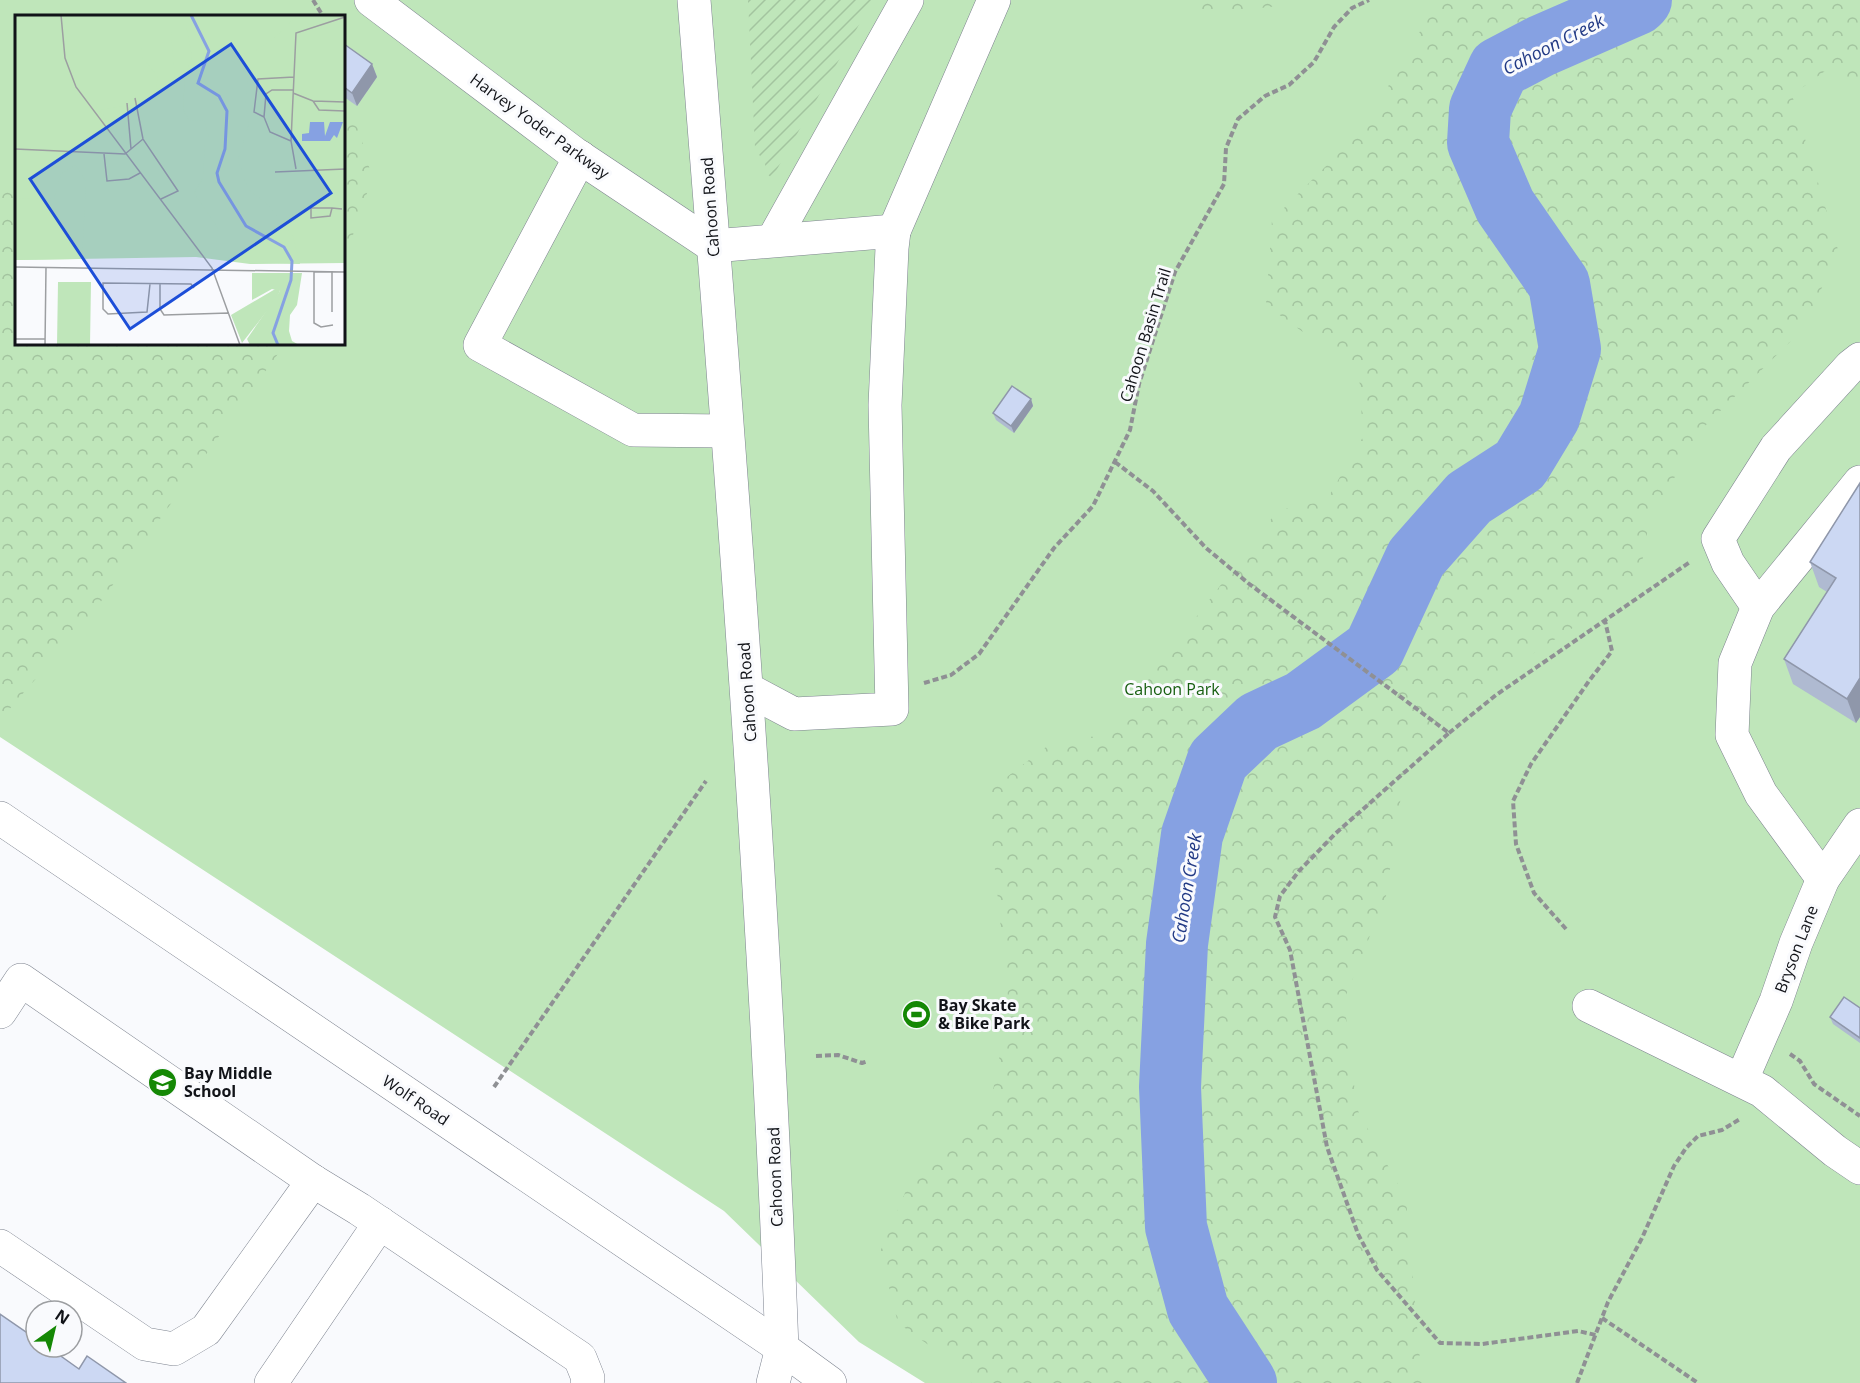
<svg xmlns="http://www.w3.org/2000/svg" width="1860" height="1383" viewBox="0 0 1860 1383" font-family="'Open Sans',sans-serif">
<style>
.green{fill:#bfe6ba;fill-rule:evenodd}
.forest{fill:url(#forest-crowns)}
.garden{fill:url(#garden-furrows)}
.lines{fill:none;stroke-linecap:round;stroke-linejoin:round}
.river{stroke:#86a1e2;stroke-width:62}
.minor-casing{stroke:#7d838f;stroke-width:34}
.path{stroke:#8f9094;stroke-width:4;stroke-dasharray:6 3;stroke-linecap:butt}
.minor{stroke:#fff;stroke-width:33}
.wall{fill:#afbad1}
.shaded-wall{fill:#8f97aa}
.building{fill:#ccd8f3;stroke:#8f97aa;stroke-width:1.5}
.labels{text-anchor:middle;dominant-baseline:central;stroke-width:6;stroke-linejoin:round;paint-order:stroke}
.street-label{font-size:16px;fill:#111318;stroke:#f9fafd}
.park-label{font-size:16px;fill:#165e0f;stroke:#f9fafd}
.poi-label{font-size:16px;font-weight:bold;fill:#111318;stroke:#f9fafd;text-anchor:start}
.water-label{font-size:18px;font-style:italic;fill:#223a85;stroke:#f9fafd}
.inset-river{fill:none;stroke:#86a1e2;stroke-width:3}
.inset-road{fill:none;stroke:#9c9ea1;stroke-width:1.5}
.view{fill:#1d4ed8;fill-opacity:0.15;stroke:#1d4ed8;stroke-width:3}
.inset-edge{fill:none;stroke:#111318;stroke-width:3}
</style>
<defs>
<pattern id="forest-crowns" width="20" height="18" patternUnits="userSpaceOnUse" patternTransform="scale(1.5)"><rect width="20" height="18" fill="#bfe6ba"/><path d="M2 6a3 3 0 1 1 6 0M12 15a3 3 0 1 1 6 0" fill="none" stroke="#a3c49f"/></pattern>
<pattern id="garden-furrows" width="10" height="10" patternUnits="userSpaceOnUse" patternTransform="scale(1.5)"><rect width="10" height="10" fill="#bfe6ba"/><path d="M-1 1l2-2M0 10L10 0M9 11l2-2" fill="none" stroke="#a3c49f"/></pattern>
</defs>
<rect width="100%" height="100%" fill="#f9fafd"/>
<path class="green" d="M0,0H1860V1383H925L859,1342L724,1211L0,737ZM16,16H344V344H16Z"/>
<g class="forest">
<polygon points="1198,0 1291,0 1278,6 1196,15"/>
<polygon points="1440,0 1860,0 1860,87 1832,66 1792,95 1839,253 1800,332 1703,428 1649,522 1638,586 1495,678 1405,769 1386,896 1344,1000 1357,1109 1406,1199 1422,1383 972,1383 959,1367 898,1323 880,1252 913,1174 988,1116 1009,1008 987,792 1050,744 1107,734 1278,510 1326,501 1363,437 1359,373 1266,305 1272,220 1364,128 1437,2"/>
<polygon points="344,104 353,107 372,178 344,262"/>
<polygon points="0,186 16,196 16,344 285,344 92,614 0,720"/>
</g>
<polygon class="garden" points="748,0 873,0 772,178 767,174 765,164 755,148"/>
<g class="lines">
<polyline class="river" points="1246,1383 1198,1309 1176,1227 1170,1087 1177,944 1192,835 1218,760 1258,722 1303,701 1374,649 1416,558 1469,498 1520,465 1549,417 1570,349 1559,284 1505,206 1478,143 1480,109 1499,68 1541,46 1637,4 1641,0"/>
<defs>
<g id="minor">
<polyline points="371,0 575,154 713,246 894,231 892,248 885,405 892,709 794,714 747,689"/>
<path d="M694,0C730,449 765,898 782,1348L773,1383"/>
<polyline points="580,157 480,345 633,430 726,431"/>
<polyline points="894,231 994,0"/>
<polyline points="773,240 907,0"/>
<polyline points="1758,607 1728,563 1718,539 1776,448 1851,366 1860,359"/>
<polyline points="0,818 782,1348 830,1383"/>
<polyline points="1823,879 1761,794 1732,735 1735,663 1758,607 1860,482"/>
<polyline points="1589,1006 1762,1091 1835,1151 1860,1168"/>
<polyline points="0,1012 21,980 313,1181 359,1209 580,1358 588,1378 587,1383"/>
<polyline points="1742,1079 1776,1001 1796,943 1823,879 1860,825"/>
<polyline points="0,1246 145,1344 174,1349 206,1330 313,1181"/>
<polyline points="271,1383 380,1223"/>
</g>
</defs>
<use href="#minor" class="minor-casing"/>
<g class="path">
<polyline points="313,0 323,16"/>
<polyline points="1115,462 1153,491 1206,548 1248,583 1449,733 1336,833 1299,871 1280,896 1275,917 1290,950 1327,1147 1358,1234 1377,1270 1440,1343 1482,1344 1578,1331 1596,1335"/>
<polyline points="924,683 951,675 979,654 1054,548 1093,506 1130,430 1139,384 1175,272 1224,184 1226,148 1238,119 1265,96 1289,85 1314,62 1334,27 1352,8 1369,0"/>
<polyline points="1449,733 1496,695 1690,562"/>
<polyline points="1566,929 1534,893 1516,844 1513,801 1531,764 1589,681 1612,651 1605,621"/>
<polyline points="1790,1054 1800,1061 1814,1084 1860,1116"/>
<polyline points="816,1056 838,1055 862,1063 868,1061"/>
<polyline points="494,1087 706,781"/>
<polyline points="1602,1318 1698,1383"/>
<polyline points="1577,1383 1608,1302 1642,1238 1674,1166 1686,1148 1698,1136 1722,1130 1740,1119"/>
</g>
<use href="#minor" class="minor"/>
</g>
<g class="wall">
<polygon points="344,44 372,64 377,77 357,106 344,97"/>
<polygon points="1031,399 1033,406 1014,433 996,420 993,413"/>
<polygon points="1860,483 1860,717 1856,723 1793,684 1784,659 1827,592 1819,587 1810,562"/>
<polygon points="1860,1008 1860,1043 1833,1024 1830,1017"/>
</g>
<g class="shaded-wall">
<polygon points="372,64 377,77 357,106 352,93"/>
<polygon points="1031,399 1033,406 1014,433 1011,426"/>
<polygon points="1860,678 1860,717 1856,723 1847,699"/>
</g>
<g class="building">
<polygon points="344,44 372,64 352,93 344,87"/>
<polygon points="1012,386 1031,399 1011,426 993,413"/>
<polygon points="1860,483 1860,678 1847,699 1784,659 1836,578 1810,562"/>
<polygon points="1844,997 1860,1008 1860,1038 1830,1017"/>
<polygon points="0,1314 36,1339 36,1347 48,1347 79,1369 87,1356 126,1383 0,1383"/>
</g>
<defs>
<symbol id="stadium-disc" viewBox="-11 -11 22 22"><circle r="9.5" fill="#158805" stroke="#f9fafd"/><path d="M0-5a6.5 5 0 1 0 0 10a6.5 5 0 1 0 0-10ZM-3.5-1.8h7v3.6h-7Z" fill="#fff"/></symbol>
<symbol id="school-disc" viewBox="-11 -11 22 22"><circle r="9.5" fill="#158805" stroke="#f9fafd"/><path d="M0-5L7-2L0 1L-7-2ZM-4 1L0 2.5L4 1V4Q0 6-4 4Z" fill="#fff"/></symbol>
</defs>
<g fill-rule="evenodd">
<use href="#stadium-disc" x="900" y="998" width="33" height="33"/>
<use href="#school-disc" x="146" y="1066" width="33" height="33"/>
</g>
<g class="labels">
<g class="street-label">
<text transform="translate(540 126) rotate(36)">Harvey Yoder Parkway</text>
<text transform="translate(710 207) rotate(-94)">Cahoon Road</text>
<text transform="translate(1145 335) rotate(-73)">Cahoon Basin Trail</text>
<text transform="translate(747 692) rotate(-94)">Cahoon Road</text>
<text transform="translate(1796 949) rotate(-69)">Bryson Lane</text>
<text transform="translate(416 1100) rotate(34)">Wolf Road</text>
<text transform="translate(775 1177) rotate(-92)">Cahoon Road</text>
</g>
<g class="park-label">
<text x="1172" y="689">Cahoon Park</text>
</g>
<g class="poi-label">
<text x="938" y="1005">Bay Skate<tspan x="938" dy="18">&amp; Bike Park</tspan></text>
<text x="184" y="1073">Bay Middle<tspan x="184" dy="18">School</tspan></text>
</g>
<g class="water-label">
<text transform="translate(1553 44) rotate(-27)">Cahoon Creek</text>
<text transform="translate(1186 888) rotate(-81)">Cahoon Creek</text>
</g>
</g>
<g transform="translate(15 15)">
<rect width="330" height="330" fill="#f9fafd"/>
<path d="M0,0H330V248L235,249L181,242L0,245ZM43,267H76L75,330H42ZM262,273L265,276L259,287L227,328L216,300Z" fill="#bfe6ba"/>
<path d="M136,0H283L257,25L235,39L218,38L215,44L232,58L233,69L230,86L234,108L223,145L233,174L254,191L278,221L285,249L235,247L208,242L201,235L203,213L179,178L188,163L190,126L194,122L189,106L174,105L168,95L170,60L177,42L171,10L165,8L156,17L160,61L145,79L141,71L143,61L128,44L126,33L147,12L144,3ZM61,150L71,167L67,244L0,245V183L39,184L46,159ZM237,258H287L282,290L275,300L274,316L277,326L284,330H235L232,324L265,276L257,274L237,285Z" fill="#bfe6ba"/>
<path d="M108,91V93L111,127L84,95Z" fill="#bfe6ba"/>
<path d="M295,107H309L310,121L315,107H328L322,123L319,120L315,126H287V119L294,118Z" fill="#86a1e2"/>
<path class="inset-river" d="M176,0L194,36L183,68L204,81L212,96L210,134L202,158L204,167L231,211L269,232L277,246L276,265L258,318L263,330"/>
<path class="inset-road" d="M46,0L50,43L61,72L197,253L225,330M278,78L298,86L330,87M120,83L128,124M298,86L304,95L330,96M112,88L116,134M249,102L239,97L243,64L279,62M276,126L255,117L249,102L251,79L257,75H278M0,134L110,139L128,124L163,176L146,184M89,139L92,166L114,164L125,158M281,154L276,126L281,18L330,2M260,157L330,154M317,193L315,201L296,203V193H317L327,194M0,252L330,257M299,256V308L306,312L318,310M317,256V297M135,269L132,297L93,299L88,294V268L176,269L179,273M145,269V294L149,300L214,298M0,324H30M30,330L31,252"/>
<path class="view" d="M216,29L316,178L115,314L15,164Z"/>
<rect width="330" height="330" class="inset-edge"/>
</g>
<g transform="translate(54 1329) rotate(34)"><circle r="28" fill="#f9fafd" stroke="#9c9ea1" stroke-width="1.5"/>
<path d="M0-4.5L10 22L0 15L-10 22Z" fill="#158805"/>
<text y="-9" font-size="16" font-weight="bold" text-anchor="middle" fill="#111318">N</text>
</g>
</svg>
